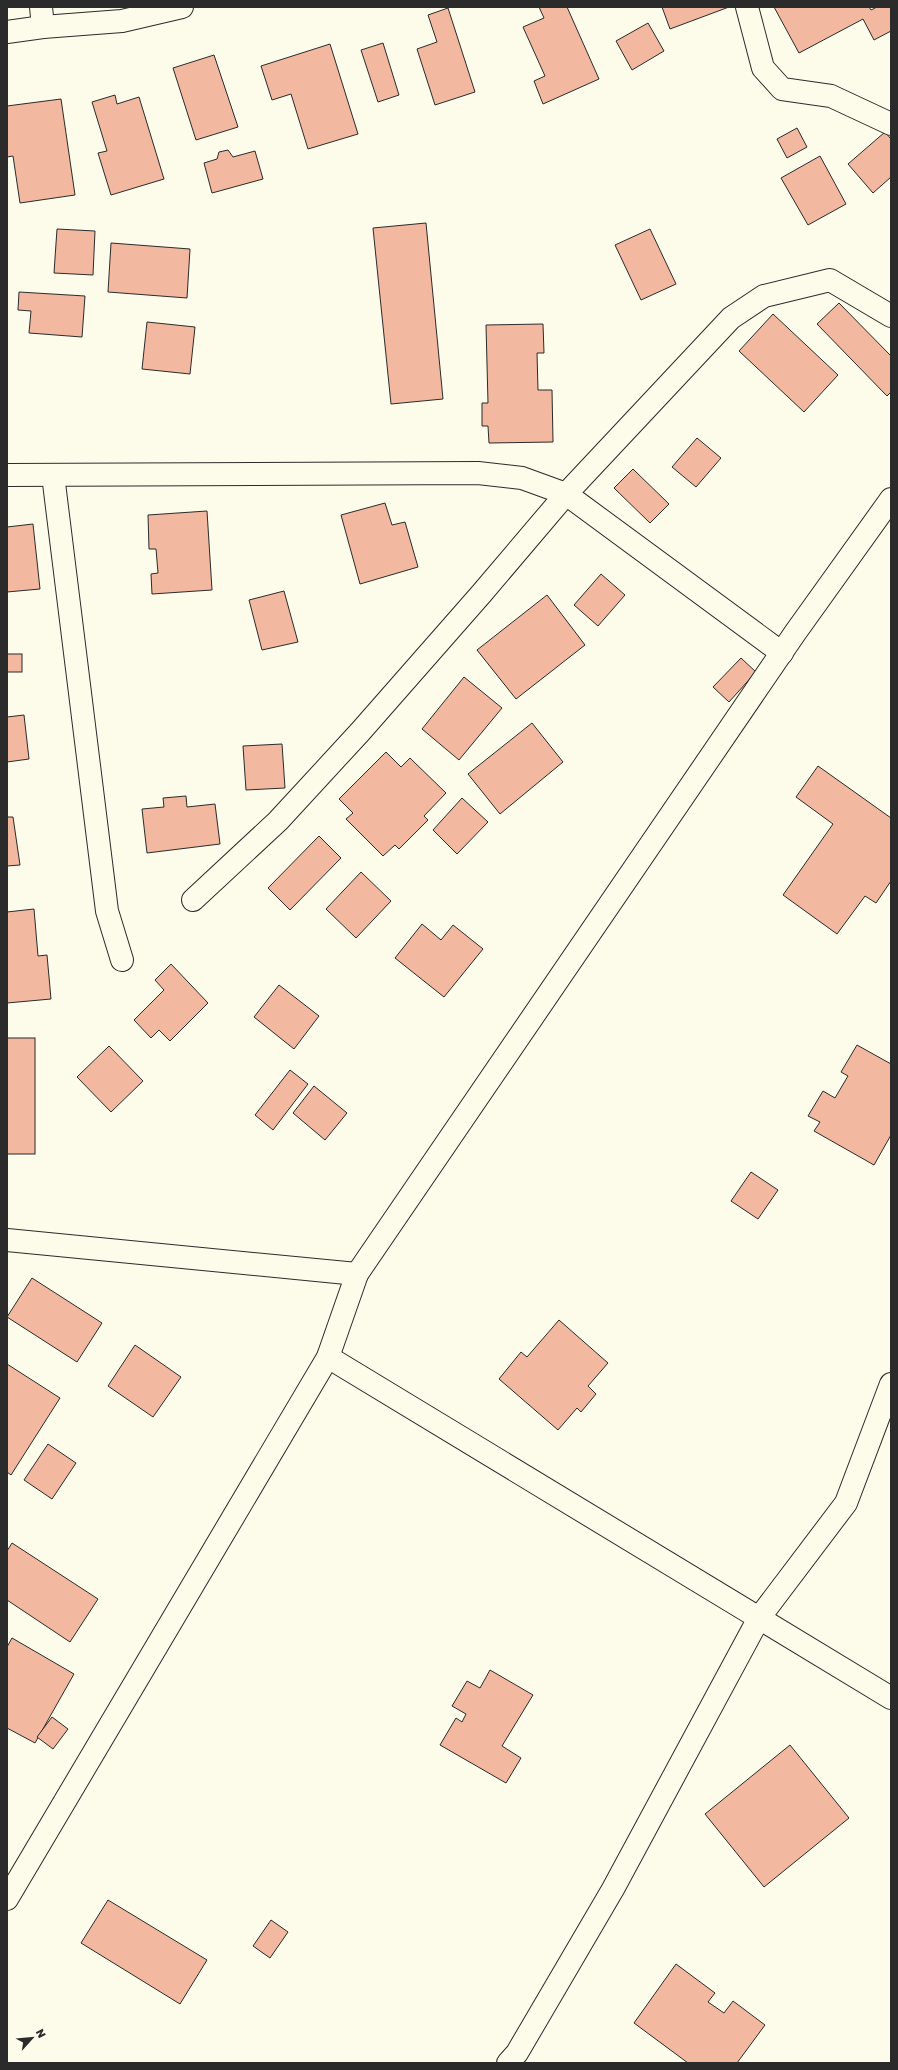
<svg xmlns="http://www.w3.org/2000/svg" width="898" height="2070" viewBox="0 0 898 2070" font-family="'Golos Text',sans-serif">
<style>
.building{fill:#f2b8a0;stroke:#2b2b2b}
.lines{fill:none;stroke-linecap:round;stroke-linejoin:round}
.street-casing{stroke:#2b2b2b;stroke-width:24}
.street{stroke:#fdfbea;stroke-width:22}
</style>
<rect width="100%" height="100%" fill="#fdfbea"/>
<g class="building">
<polygon points="539,7 567,7 599,79 543,104 534,81 545,76 523,27 544,18"/>
<polygon points="662,7 729,7 670,29"/>
<polygon points="774,7 869,7 871,10 877,7 891,7 891,31 874,40 863,19 799,53"/>
<polygon points="448,8 475,92 435,105 417,49 437,42 428,15"/>
<polygon points="648,23 664,51 632,70 616,41"/>
<polygon points="383,43 399,95 378,102 361,50"/>
<polygon points="330,44 358,134 308,149 291,94 272,100 261,66"/>
<polygon points="214,55 238,127 196,140 173,68"/>
<polygon points="115,95 117,104 139,97 164,179 111,195 98,153 107,151 92,102"/>
<polygon points="61,99 75,195 20,203 13,156 7,157 7,106"/>
<polygon points="797,128 807,147 787,158 777,139"/>
<polygon points="885,132 891,139 891,177 873,193 848,164"/>
<polygon points="228,150 233,157 255,151 263,179 212,193 204,163 217,159 219,152"/>
<polygon points="820,156 846,204 808,225 781,178"/>
<polygon points="426,223 443,399 391,404 373,228"/>
<polygon points="57,229 95,231 93,275 54,273"/>
<polygon points="650,229 676,284 641,300 615,245"/>
<polygon points="111,243 190,249 187,298 108,292"/>
<polygon points="19,292 85,296 82,337 29,333 31,311 18,310"/>
<polygon points="839,303 891,356 891,392 887,396 817,324"/>
<polygon points="773,314 838,375 804,412 739,351"/>
<polygon points="147,322 195,327 190,374 142,369"/>
<polygon points="543,324 544,353 537,353 538,390 552,390 553,442 489,443 488,426 482,426 482,403 488,403 486,325"/>
<polygon points="697,438 721,458 696,487 672,467"/>
<polygon points="633,469 669,504 650,523 614,488"/>
<polygon points="385,503 392,525 405,522 418,567 360,584 341,515"/>
<polygon points="207,511 212,590 152,594 151,574 158,573 156,549 149,549 148,515"/>
<polygon points="33,524 40,589 7,592 7,527"/>
<polygon points="601,574 625,595 598,626 574,605"/>
<polygon points="284,591 298,642 262,650 249,600"/>
<polygon points="547,595 585,645 516,699 477,650"/>
<rect x="7" y="654" width="15" height="18"/>
<polygon points="741,658 756,672 729,702 713,687"/>
<polygon points="464,677 502,708 459,760 422,729"/>
<polygon points="24,715 29,759 7,762 7,717"/>
<polygon points="532,723 563,762 500,814 468,774"/>
<polygon points="282,744 285,788 246,790 243,746"/>
<polygon points="386,752 401,767 410,758 446,793 424,816 428,820 399,849 395,845 383,856 346,819 353,813 339,799"/>
<polygon points="818,766 891,818 891,881 876,903 865,896 837,934 783,895 833,824 796,797"/>
<polygon points="186,796 187,807 215,804 220,844 147,853 142,809 164,807 163,798"/>
<polygon points="462,798 488,822 457,854 433,830"/>
<polygon points="7,817 13,817 20,865 7,866"/>
<polygon points="319,836 341,858 290,910 268,888"/>
<polygon points="361,872 391,901 356,938 326,909"/>
<polygon points="34,909 38,956 47,955 51,999 7,1003 7,912"/>
<polygon points="422,924 441,940 453,925 483,949 444,997 395,958"/>
<polygon points="171,964 208,1003 170,1041 159,1030 151,1038 134,1020 164,990 155,980"/>
<polygon points="279,985 319,1016 294,1049 254,1017"/>
<rect x="7" y="1038" width="28" height="116"/>
<polygon points="857,1045 891,1064 891,1135 874,1165 814,1131 820,1122 808,1116 823,1091 835,1098 848,1076 841,1072"/>
<polygon points="109,1046 143,1081 111,1112 77,1077"/>
<polygon points="290,1070 308,1084 273,1130 255,1115"/>
<polygon points="314,1086 347,1113 325,1140 293,1113"/>
<polygon points="751,1172 778,1190 758,1219 731,1201"/>
<polygon points="32,1278 102,1323 77,1362 7,1317"/>
<polygon points="559,1320 608,1363 588,1386 596,1394 581,1412 577,1408 558,1430 499,1379 521,1352 527,1357"/>
<polygon points="135,1345 181,1377 153,1417 108,1386"/>
<polygon points="7,1364 60,1398 11,1475 7,1472"/>
<polygon points="48,1444 76,1463 52,1499 24,1480"/>
<polygon points="12,1543 98,1599 70,1642 7,1600 7,1551"/>
<polygon points="12,1638 74,1674 35,1743 7,1728 7,1647"/>
<polygon points="490,1670 533,1695 502,1746 521,1758 506,1783 440,1745 456,1718 462,1722 466,1714 452,1706 467,1681 480,1688"/>
<polygon points="52,1717 68,1729 53,1749 37,1737"/>
<polygon points="790,1745 849,1818 764,1887 705,1814"/>
<polygon points="108,1900 207,1960 180,2004 81,1943"/>
<polygon points="271,1920 288,1932 270,1958 253,1946"/>
<polygon points="676,1964 715,1993 708,2002 724,2013 733,2001 765,2025 737,2063 688,2063 634,2023"/>
</g>
<g class="lines">
<defs>
<g id="street">
<polyline points="41,7 43,27"/>
<polyline points="747,7 763,68 782,89 831,96 891,124"/>
<polyline points="7,32 43,27 122,21 182,7"/>
<polyline points="7,475 478,473 522,478 566,494 782,653"/>
<polyline points="53,475 107,911 122,960"/>
<polyline points="193,900 278,821 360,732 482,593 566,494 731,318 764,296 830,280 891,316"/>
<polyline points="7,1240 357,1274"/>
<polyline points="328,1357 891,1698"/>
<polyline points="7,1899 328,1357 357,1274 795,633 891,499"/>
<polyline points="508,2063 517,2053 613,1889 759,1618 846,1503 891,1384"/>
</g>
</defs>
<use href="#street" class="street-casing"/>
<use href="#street" class="street"/>
</g>
<rect width="898" height="2070" fill="none" stroke="#2b2b2b" stroke-width="16"/>
<g transform="translate(32 2038) rotate(63)" stroke="#fdfbea" stroke-width="3" paint-order="stroke">
<path d="M0-3L7 15L0 10L-7 15Z" fill="#2b2b2b"/>
<text y="-6" font-size="11" font-weight="bold" text-anchor="middle" fill="#2b2b2b">N</text>
</g>
</svg>
